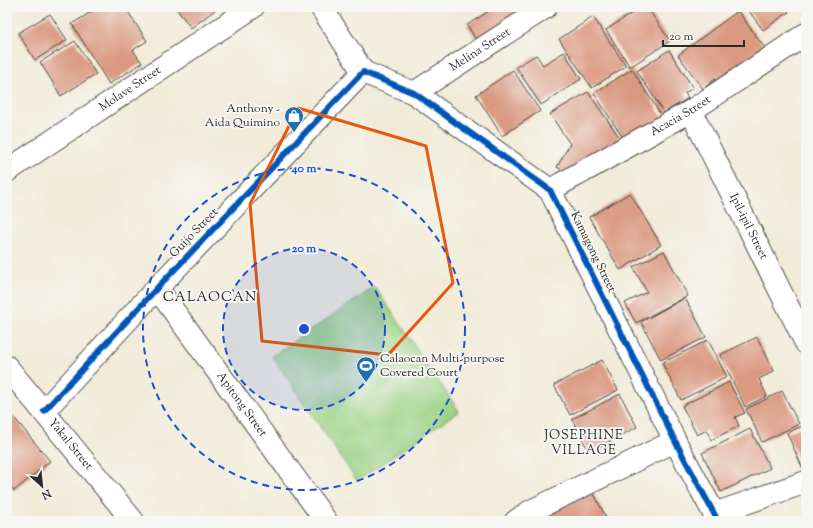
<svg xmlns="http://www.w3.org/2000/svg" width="813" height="528" viewBox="0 0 813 528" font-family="'Sorts Mill Goudy',serif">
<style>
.green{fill:#9ad183;stroke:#627e57}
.building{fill:#da9981}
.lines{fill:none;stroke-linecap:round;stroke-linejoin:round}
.minor-casing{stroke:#494845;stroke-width:24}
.tertiary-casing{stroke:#494845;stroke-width:24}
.minor{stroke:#fff;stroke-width:22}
.tertiary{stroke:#fff;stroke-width:22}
.cycleway-casing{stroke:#f6f6f2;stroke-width:8}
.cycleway{stroke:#0057b8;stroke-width:6}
.marked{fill:none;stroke:#e8590c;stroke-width:3;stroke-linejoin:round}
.ring{fill:none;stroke:#1d4ed8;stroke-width:2;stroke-dasharray:7 5}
.labels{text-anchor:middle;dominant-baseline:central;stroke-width:4;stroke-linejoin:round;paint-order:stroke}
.street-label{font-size:12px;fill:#2b2b2b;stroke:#f6f6f2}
.poi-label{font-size:12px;fill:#2b2b2b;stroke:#f6f6f2;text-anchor:end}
.neighbourhood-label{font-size:13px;letter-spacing:1px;fill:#2b2b2b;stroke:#f6f6f2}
.quarter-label{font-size:14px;letter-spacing:1px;fill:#2b2b2b;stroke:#f6f6f2}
.centre{fill:#1d4ed8;stroke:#f6f6f2;stroke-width:2}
.ring-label{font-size:12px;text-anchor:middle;font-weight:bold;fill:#1d4ed8;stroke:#f6f6f2;stroke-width:4;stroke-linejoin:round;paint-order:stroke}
</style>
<rect width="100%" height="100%" fill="#f6f6f2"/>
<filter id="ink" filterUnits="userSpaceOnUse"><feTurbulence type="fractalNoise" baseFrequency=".025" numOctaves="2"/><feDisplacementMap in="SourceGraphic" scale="8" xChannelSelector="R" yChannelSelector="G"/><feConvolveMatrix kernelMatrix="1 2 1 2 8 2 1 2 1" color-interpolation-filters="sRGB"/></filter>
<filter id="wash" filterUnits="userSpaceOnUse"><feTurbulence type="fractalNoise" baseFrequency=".012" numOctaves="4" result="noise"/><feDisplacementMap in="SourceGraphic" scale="16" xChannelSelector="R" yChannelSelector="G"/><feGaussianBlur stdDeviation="0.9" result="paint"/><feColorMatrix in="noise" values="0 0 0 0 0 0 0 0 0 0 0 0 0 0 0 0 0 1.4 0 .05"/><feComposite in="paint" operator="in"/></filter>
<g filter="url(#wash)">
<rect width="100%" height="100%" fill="#f1ebd8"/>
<polygon class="green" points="375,287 459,411 357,481 272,356"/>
<g id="blocks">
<g class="building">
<polygon points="99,7 125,7 147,41 133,50 142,63 109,84 72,24"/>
<polygon points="175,7 219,7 191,28"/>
<polygon points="495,7 513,7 522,20 480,46 467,25"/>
<polygon points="641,7 647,7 670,41 630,67 606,30"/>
<polygon points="746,7 785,7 789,12 763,30"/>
<polygon points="738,11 765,48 754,55 757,58 719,85 715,79 703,89 678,55"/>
<polygon points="50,14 67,40 35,60 18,33"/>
<polygon points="593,17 626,66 592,88 559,39"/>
<polygon points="75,41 96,74 61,96 40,62"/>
<polygon points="669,50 693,88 685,93 688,98 664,113 637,71"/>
<polygon points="564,52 581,79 541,105 516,67 536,55 543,65"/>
<polygon points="632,69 662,117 625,141 594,93"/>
<polygon points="513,70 540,111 502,136 476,95"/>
<polygon points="588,92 622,141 569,174 557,167 570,144 550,114"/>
<polygon points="630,193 661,245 620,270 589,217"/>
<polygon points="664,251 688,296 636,323 625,303 647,292 633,267"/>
<polygon points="685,298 706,337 661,360 641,322"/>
<polygon points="757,337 774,371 759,379 767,396 745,407 720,355"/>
<polygon points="708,340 727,377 681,400 662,363"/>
<polygon points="602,360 618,390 570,415 554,385"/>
<polygon points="729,382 745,413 735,417 739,426 711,440 707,430 697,435 682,406"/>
<polygon points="782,391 799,424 762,442 746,409"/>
<polygon points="620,394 637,427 589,452 572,419"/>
<polygon points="7,409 50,461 14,491 7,482"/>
<polygon points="806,424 806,468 803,469 787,433"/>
<polygon points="750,429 770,468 721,492 702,453"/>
<polygon points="593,492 608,521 538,521 536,517"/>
</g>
</g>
</g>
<g filter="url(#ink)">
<use href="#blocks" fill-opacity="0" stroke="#494845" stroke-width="1"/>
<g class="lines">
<defs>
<g id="minor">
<polyline points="321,7 363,72"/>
<polyline points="363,72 414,93 550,190 675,441 718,521"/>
<path id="s1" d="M414,93L546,7"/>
<path id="s2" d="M691,111L806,343"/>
<path id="s3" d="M550,190L691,111L806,34"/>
<path id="s4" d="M157,288L326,521"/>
<polyline points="44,411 157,288 363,72"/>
<polyline points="714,514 806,482"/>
<polyline points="516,521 529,512 675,441"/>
</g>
<g id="tertiary">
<path id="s5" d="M7,171L253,7"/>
<path id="s6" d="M7,367L133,521"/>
</g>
</defs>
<use href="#minor" class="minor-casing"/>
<use href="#tertiary" class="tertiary-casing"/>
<use href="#minor" class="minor"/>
<use href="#tertiary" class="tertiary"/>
<defs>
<polyline id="cycleway" points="44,411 157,288 363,72 414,93 550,190 675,441 718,521"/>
</defs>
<use href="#cycleway" class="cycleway-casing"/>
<use href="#cycleway" class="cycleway"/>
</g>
</g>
<path class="marked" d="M298,108L426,146L453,283L388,355L262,341L250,204Z"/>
<circle cx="304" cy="329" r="81" fill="#1d4ed8" fill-opacity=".12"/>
<g class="ring">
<circle cx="304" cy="329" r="81"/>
<circle cx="304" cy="329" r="161"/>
</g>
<defs>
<symbol id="shop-pin" viewBox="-11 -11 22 30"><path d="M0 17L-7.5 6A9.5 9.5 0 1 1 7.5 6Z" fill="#1f6fb2" stroke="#f6f6f2"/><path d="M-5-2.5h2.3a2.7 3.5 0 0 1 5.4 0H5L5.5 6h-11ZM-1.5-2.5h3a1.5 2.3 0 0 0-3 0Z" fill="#fff"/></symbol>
<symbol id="stadium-pin" viewBox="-11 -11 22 30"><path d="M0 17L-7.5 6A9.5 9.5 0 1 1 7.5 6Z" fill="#1f6fb2" stroke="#f6f6f2"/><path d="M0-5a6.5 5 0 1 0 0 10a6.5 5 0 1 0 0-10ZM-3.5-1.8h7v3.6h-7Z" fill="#fff"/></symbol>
</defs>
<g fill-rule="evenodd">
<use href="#shop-pin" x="283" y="105" width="22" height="30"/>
<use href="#stadium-pin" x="355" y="355" width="22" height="30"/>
</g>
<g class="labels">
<g class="street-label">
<text stroke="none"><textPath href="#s1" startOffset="79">Melina Street</textPath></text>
<text stroke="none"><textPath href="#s5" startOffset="148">Molave Street</textPath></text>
<text stroke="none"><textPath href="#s3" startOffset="150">Acacia Street</textPath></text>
<text stroke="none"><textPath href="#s2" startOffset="129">Ipil-ipil Street</textPath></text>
<text transform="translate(194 233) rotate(-46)">Guijo Street</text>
<text transform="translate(593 252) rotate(64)">Kamagong Street</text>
<text stroke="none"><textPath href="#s4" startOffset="144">Apitong Street</textPath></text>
<text stroke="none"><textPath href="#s6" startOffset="100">Yakal Street</textPath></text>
</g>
<g class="poi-label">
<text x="280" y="109">Anthony -<tspan x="280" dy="14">Aida Quimino</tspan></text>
<text x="380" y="359" text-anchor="start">Calaocan Multi-purpose<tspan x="380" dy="14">Covered Court</tspan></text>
</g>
<g class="neighbourhood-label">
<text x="584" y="436">JOSEPHINE<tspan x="584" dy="15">VILLAGE</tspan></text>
</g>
<g class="quarter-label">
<text x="210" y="298">CALAOCAN</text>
</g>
</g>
<circle cx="304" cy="329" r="6" class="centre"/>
<g class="ring-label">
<text x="304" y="172">40 m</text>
<text x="304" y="252">20 m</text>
</g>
<rect width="813" height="528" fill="none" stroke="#f6f6f2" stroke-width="24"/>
<g transform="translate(42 486) rotate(153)" stroke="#f6f6f2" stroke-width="3" paint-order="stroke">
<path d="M0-3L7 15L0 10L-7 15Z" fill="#2b2b2b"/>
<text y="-6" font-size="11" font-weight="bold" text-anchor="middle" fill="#2b2b2b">N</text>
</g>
<path d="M663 40v6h81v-6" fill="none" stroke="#2b2b2b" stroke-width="2"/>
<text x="669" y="40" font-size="12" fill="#2b2b2b" stroke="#f6f6f2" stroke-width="3" paint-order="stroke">20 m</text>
</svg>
